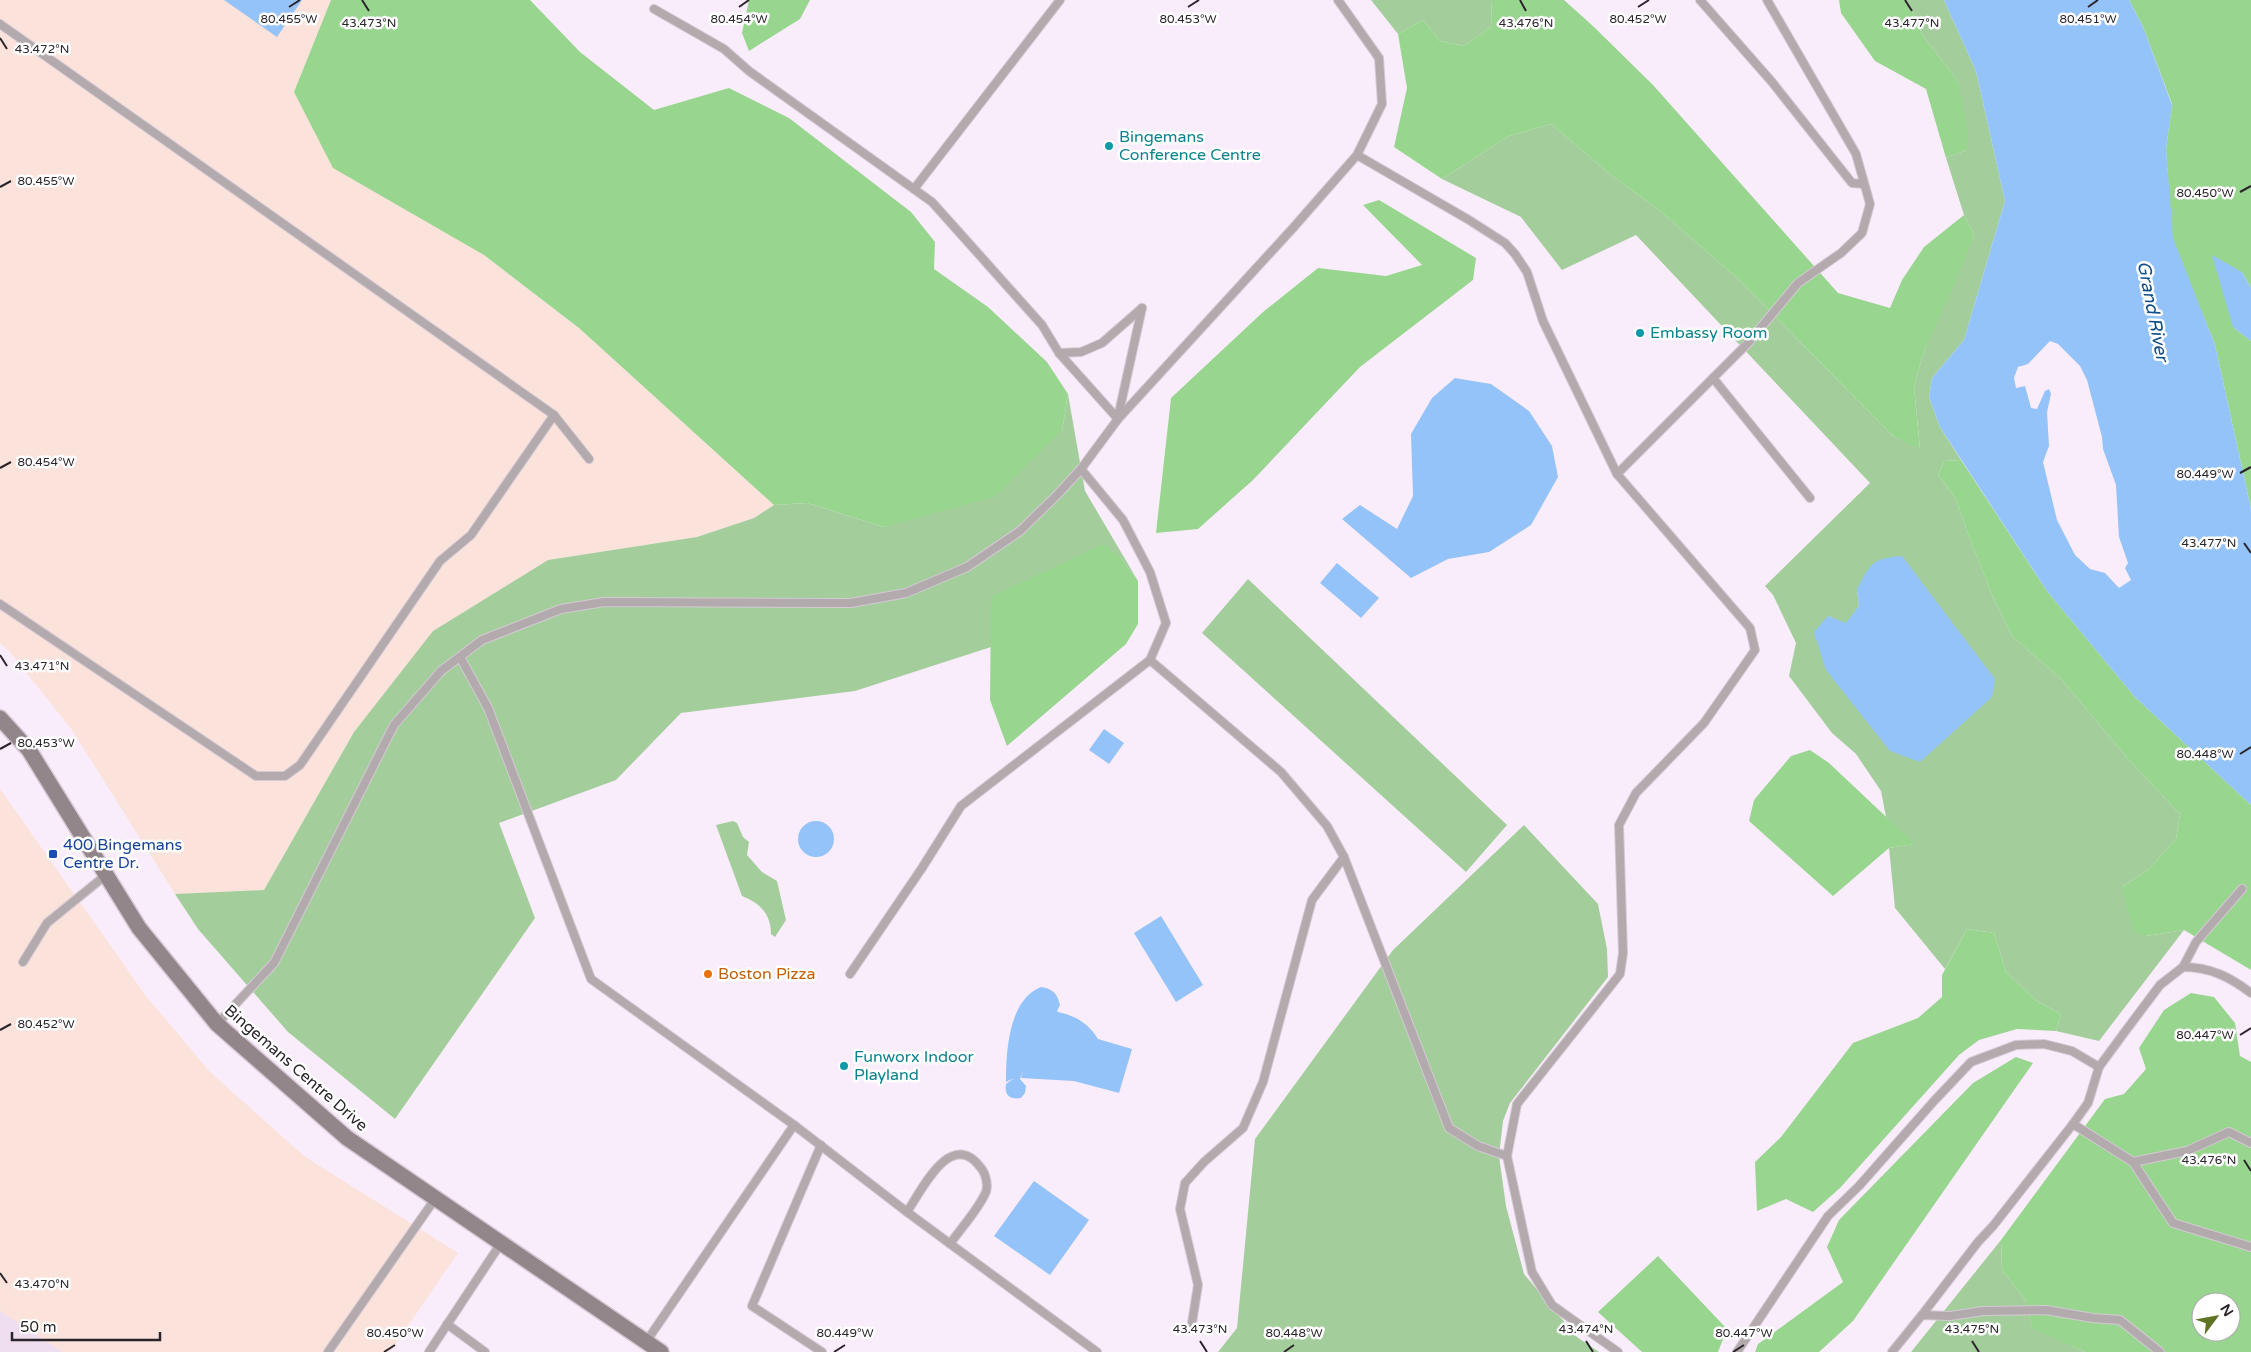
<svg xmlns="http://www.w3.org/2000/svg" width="2251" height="1352" viewBox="0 0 2251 1352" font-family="'Varela Round',sans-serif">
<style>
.built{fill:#efddf0}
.industrial{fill:#fbe2da}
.green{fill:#a3ce9c;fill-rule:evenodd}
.forest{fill:#98d58f;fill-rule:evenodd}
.water{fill:#94c3f9;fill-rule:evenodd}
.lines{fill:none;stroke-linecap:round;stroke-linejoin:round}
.lane-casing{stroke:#d5c9d5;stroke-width:10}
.secondary-casing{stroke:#d5c9d5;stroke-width:18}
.lane{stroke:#b2aaac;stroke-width:8}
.secondary{stroke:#93868a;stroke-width:15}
.ticks{fill:none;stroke:#2a252a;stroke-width:2}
.culture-dot{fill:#0f9aa8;stroke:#fff;stroke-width:2}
.transit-dot{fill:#1a4fb4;stroke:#fff;stroke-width:2}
.food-dot{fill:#e8710a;stroke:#fff;stroke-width:2}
.labels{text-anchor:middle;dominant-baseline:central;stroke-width:5;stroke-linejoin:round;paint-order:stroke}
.culture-label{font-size:16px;fill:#0d838f;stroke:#fff;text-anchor:start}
.transit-label{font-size:16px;fill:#164399;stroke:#fff;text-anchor:start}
.food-label{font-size:16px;fill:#c56008;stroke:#fff;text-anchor:start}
.street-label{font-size:16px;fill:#2a252a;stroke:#fff}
.water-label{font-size:18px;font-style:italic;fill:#0f4d89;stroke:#fff}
.ticks-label{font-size:12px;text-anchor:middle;fill:#2a252a;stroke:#fff;stroke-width:5;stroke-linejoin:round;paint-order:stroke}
</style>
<rect width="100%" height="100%" fill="#faedfb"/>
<polygon class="built" points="0,1311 63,1352 0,1352"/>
<g class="industrial">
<polygon points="0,0 331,0 294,92 484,255 579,328 774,505 754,518 697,537 548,560 433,631 354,732 264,890 175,894 72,730 10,652 0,643"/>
<polygon points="0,789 146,996 210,1072 304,1156 458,1253 390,1352 63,1352 0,1311"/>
</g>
<g class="green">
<polygon points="1371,0 1491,0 1492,26 1464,46 1440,41 1423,20 1398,34"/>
<path d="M1907,0H1944L1976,71L2005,201L1964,340L1932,378L1929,397L1940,427L1961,460L1944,461L1938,475L1956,499L1968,534L1993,597L2012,636L2062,680L2129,760L2180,814L2176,839L2149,869L2122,887L2146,936L2184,930L2099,1041L2056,1031L2061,1014L2037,1001L2006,972L1994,933L1967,929L1945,969L1895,908L1889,848L1914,844L1886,817L1881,791L1856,754L1832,733L1789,676L1796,643L1773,595L1765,586L1870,483L1636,235L1562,270L1521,217L1442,179L1509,136L1551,124L1611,175L1659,210L1737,278L1894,437L1920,448L1914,387L1923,354L1974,235L1964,215L1946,158L1967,150L1958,81L1923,36ZM1857,589L1890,751L1828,616L1846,624L1859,606Z"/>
<polygon points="1068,394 1085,491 1138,581 1120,557 991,597 991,647 855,691 681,713 616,780 499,823 535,918 395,1119 288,1032 198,929 175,894 264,890 354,732 433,631 548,560 697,537 754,518 774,505 807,503 884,527 1062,431"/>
<polygon points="1248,579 1507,825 1466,872 1202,633"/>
<path d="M733,821L737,823L743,837L749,842L747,855L762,872L777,881L786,920L775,937L771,934C771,914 760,903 742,896L716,825Z"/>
<polygon points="1524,825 1598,904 1607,949 1608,977 1510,1103 1503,1121 1499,1156 1506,1206 1524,1274 1577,1337 1599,1352 1218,1352 1237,1328 1255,1139 1393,950"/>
<polygon points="2001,1240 2002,1270 2025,1299 2032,1327 2085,1352 1911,1352"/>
</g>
<g class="forest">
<polygon points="331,0 530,0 580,52 654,110 729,88 789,118 911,212 935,242 934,269 988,307 1047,362 1068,394 1062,431 994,497 884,527 807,503 774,505 579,328 484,255 333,168 294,92"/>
<polygon points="749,0 810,0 800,19 749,51 742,33"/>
<polygon points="1491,0 1564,0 1594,27 1653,85 1838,293 1890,308 1902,280 1924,247 1964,215 1974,235 1955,283 1923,354 1914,387 1920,449 1894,437 1737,278 1659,210 1611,175 1551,124 1509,136 1442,179 1394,147 1407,88 1398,34 1423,20 1440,41 1464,46 1492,26"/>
<polygon points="1839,0 1907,0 1923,36 1958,81 1967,128 1967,150 1946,158 1926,89 1875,61 1841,13"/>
<polygon points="2129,0 2251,0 2251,288 2242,272 2233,327 2251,341 2251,509 2215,345 2172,238 2166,149 2172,104 2143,27"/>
<polygon points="1379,200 1476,258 1473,280 1360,367 1253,480 1198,529 1156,533 1171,398 1263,312 1318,268 1386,276 1422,265 1363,205"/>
<polygon points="1961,460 2047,591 2135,697 2251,805 2251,970 2184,930 2146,936 2134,933 2122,887 2149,869 2176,839 2180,814 2129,760 2062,680 2012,636 1993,597 1968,534 1956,499 1938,475 1944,461"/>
<polygon points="1103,544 1120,557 1138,581 1138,624 1126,644 1007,746 990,700 991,597"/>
<polygon points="1810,750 1829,763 1915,844 1889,848 1833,896 1749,821 1754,800 1791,756"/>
<polygon points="1967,929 1994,933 2006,972 2037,1001 2061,1014 2056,1031 2017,1029 1979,1040 1959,1055 1840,1188 1813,1212 1786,1199 1757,1211 1755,1162 1781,1137 1853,1043 1918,1018 1942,997 1942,975"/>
<path d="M2191,993L2214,997L2235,1023L2240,1056L2251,1062V1352H2085L2032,1328L2025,1299L2002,1270L2001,1240L2105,1099L2124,1094L2146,1069L2139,1048L2164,1010ZM2201,1302H2231V1332H2201Z"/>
<polygon points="2016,1057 2033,1063 1853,1321 1819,1352 1755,1352 1758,1344 1843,1282 1827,1247 1839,1220 1973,1083"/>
<polygon points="1658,1256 1727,1329 1718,1352 1642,1352 1598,1312"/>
</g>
<g class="water">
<polygon points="224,0 302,0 277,37"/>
<path d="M1944,0H2129L2143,27L2172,105L2166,149L2173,238L2215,345L2251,509V805L2135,697L2047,591L1940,427L1929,397L1932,378L1964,340L2005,201L1976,71ZM2050,341L2058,344L2080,366L2087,380L2102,437L2103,449L2116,485L2119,537L2128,563L2125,568L2131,580L2119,588L2105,573L2090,569L2075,555L2057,520L2043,462L2049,446L2047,412L2051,394L2049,389L2045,391L2037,409L2031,408L2025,386L2016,388L2014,378L2018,367L2028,364Z"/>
<polygon points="2212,255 2242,272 2251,288 2251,341 2233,327"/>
<polygon points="1455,378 1491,384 1529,411 1552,446 1558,477 1531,525 1489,552 1448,559 1411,578 1342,519 1360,505 1397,529 1413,496 1411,434 1432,398"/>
<path d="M1902,556L1995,679L1992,697L1920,762L1890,751L1826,670L1814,632L1828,616L1846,623L1859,606L1857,589C1872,563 1870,559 1902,556Z"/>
<polygon points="1337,563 1379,598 1361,618 1320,583"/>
<polygon points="1104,729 1124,743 1109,764 1089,750"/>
<circle cx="816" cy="839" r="18"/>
<polygon points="1161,916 1203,985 1176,1002 1134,933"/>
<path d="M1041,987C1053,989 1057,993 1060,1005L1057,1011L1058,1012C1076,1016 1088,1023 1098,1039L1132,1049L1119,1093L1074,1081L1021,1078L1023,1070L1020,1079L1026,1086L1025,1093L1021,1098C1010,1100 1004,1095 1006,1084L1014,1078L1006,1082C1006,1053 1008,1000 1041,987Z"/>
<polygon points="1034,1181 1089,1220 1050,1275 994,1236"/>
</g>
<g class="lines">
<defs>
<g id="lane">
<polyline points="1700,0 1772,82 1852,183 1864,184"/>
<polyline points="654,9 724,49 749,71 932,202 1042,325 1059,353 1118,419"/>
<polyline points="0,24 554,415 589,459"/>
<polyline points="1357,155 1469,220 1505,243 1515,254 1527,272 1543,321 1617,474 1750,628 1755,650 1704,723 1636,793 1619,825 1623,953 1620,974 1517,1104 1507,1156 1532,1272 1552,1305 1618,1352"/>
<polyline points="914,189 1060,0"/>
<polyline points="1059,353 1081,352 1102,343 1142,308"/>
<polyline points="1713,378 1810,498"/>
<polyline points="1118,417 1142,308"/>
<polyline points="1617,474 1748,343 1798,283 1841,253 1862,233 1870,204 1856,154 1767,0"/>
<polyline points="0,604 256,776 285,776 300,765 440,561 471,535 554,415"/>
<polyline points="460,657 488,708 591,979 794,1125 907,1212 1097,1352"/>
<polyline points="1150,660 1281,772 1327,826 1344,857 1449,1128 1478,1146 1507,1156"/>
<polyline points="23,962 47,923 106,875"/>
<polyline points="2183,967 2196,942 2242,889"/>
<polyline points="850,974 922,868 961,806 1150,660 1166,623 1150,572 1123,520 1081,469"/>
<polyline points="217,1024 274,963 394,725 441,671 482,640 561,609 604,602 851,603 906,593 967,567 1020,531 1058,494 1081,469 1118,419 1293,228 1357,155 1382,104 1379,58 1338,0"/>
<polyline points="2073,1124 2133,1162 2173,1223 2251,1247"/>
<polyline points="821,1145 752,1306 822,1352"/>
<polyline points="2133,1162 2187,1151 2229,1132 2251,1143"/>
<path d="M907,1212C922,1190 951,1127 981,1168C986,1174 989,1187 985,1194C977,1211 961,1228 950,1244"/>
<path d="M1922,1315L1978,1242L1993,1226L2073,1124L2088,1103L2099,1067L2124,1033L2160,985L2183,967C2210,967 2230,977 2251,993"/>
<polyline points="1192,1323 1198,1285 1180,1209 1185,1183 1204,1162 1243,1128 1263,1082 1312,900 1344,857"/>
<polyline points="447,1324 485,1352"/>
<polyline points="646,1342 794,1125"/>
<polyline points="328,1352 435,1199"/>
<polyline points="429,1352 501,1243"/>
<polyline points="1737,1352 1828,1216 1859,1186 1934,1101 1971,1062 2016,1045 2044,1044 2072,1051 2099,1067"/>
<polyline points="1892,1352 1922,1315 1950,1316 1983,1311 2046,1310 2093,1318 2120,1320 2160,1352"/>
</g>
<polyline id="secondary" points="0,718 29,750 139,928 217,1024 347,1138 661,1352"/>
</defs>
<use href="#lane" class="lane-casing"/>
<use href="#secondary" class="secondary-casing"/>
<use href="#lane" class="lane"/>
<use href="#secondary" class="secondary"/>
</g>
<path class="ticks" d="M362,0L369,11M1520,0L1526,11M1905,0L1912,11M289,7L300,0M739,7L749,0M1188,7L1199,0M1638,7L1649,0M2088,7L2098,0M0,38L7,49M0,187L11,181M2240,192L2251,186M0,468L11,462M2240,473L2251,467M2244,543L2251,553M0,655L7,666M0,749L11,743M2240,754L2251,747M0,1030L11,1024M2240,1035L2251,1028M2244,1160L2251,1171M0,1273L7,1283M1200,1341L1207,1352M1586,1341L1593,1352M1972,1341L1979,1352M384,1352L395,1345M834,1352L845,1345M1284,1352L1294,1345M1733,1352L1744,1345"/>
<g class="culture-dot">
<circle cx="1109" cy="146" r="5"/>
<circle cx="1640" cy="333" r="5"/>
<circle cx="844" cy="1066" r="5"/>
</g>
<rect class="transit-dot" x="48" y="849" width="10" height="10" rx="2.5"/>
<circle class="food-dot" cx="708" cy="974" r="5"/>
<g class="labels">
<g class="culture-label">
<text x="1119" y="137">Bingemans<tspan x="1119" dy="18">Conference Centre</tspan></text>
<text x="1650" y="333">Embassy Room</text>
<text x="854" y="1057">Funworx Indoor<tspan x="854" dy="18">Playland</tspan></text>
</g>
<g class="transit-label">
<text x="63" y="845">400 Bingemans<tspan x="63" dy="18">Centre Dr.</tspan></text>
</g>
<g class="food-label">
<text x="718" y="974">Boston Pizza</text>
</g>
<g class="street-label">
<text transform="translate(296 1068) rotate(41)">Bingemans Centre Drive</text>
</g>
<g class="water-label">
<text transform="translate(2153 311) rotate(79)">Grand River</text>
</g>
</g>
<g class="ticks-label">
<text x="739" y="23">80.454°W</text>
<text x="1188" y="23">80.453°W</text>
<text x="1638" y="23">80.452°W</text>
<text x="2088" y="23">80.451°W</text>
<text x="289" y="23">80.455°W</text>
<text x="369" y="27">43.473°N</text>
<text x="1526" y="27">43.476°N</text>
<text x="1912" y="27">43.477°N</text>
<text x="42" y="53">43.472°N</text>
<text x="46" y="185">80.455°W</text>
<text x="2205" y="197">80.450°W</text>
<text x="46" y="466">80.454°W</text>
<text x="2205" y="478">80.449°W</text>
<text x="2209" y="547">43.477°N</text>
<text x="42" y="670">43.471°N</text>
<text x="46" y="747">80.453°W</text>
<text x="2205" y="758">80.448°W</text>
<text x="46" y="1028">80.452°W</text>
<text x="2205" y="1039">80.447°W</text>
<text x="2209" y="1164">43.476°N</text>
<text x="42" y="1288">43.470°N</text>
<text x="1200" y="1333">43.473°N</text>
<text x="1586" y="1333">43.474°N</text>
<text x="1972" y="1333">43.475°N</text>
<text x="395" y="1337">80.450°W</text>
<text x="845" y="1337">80.449°W</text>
<text x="1294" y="1337">80.448°W</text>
<text x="1744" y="1337">80.447°W</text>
</g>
<g transform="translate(2216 1317) rotate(58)"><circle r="24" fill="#ffffff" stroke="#aaa8aa"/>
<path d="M0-4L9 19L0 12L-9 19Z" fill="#5f7323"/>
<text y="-8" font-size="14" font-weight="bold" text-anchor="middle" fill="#2a252a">N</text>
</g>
<path d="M12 1332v8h148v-8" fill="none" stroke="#2a252a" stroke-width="2.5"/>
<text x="20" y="1332" font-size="15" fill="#2a252a" stroke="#ffffff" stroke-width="4" paint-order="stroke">50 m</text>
</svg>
